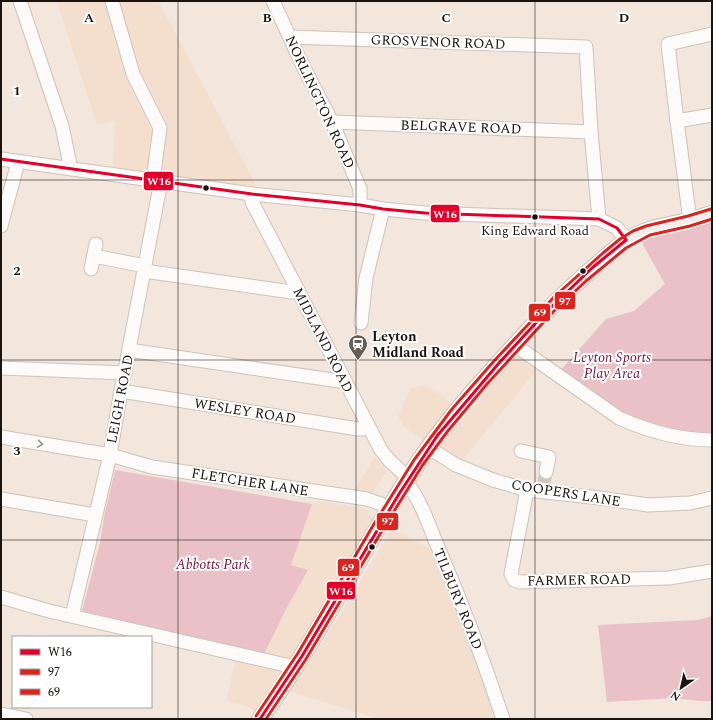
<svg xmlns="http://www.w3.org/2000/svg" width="713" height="720" viewBox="0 0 713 720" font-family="Spectral,serif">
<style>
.built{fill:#f4dece}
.green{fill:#e9c1c6}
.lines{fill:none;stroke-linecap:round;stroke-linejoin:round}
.minor-tunnel{stroke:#d2c6be;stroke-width:13;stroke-dasharray:13 6;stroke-linecap:butt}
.minor-casing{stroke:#cdc3bb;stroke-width:15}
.major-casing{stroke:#c8c2be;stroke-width:18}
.minor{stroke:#fdfbfa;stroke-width:13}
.major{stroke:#f4edeb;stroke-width:16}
.bus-1-casing{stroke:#fff;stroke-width:6}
.bus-2-casing{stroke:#fff;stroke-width:6}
.bus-3-casing{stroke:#fff;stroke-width:6}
.bus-1{stroke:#e4002b;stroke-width:3}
.bus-2{stroke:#dc241f;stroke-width:3}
.bus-3{stroke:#dc241f;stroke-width:3}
.oneway{stroke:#97938f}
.grid{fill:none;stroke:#1b130d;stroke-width:1;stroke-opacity:0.55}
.bus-dot{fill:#1b130d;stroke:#fff;stroke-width:1.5}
.labels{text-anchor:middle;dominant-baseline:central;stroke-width:4;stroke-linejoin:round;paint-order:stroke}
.bus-label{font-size:13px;fill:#1b130d;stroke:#fff}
.street-label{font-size:14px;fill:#1b130d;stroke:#fff}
.poi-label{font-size:14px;font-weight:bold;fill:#1b130d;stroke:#fff;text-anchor:start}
.park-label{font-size:14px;font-style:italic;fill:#73133c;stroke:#fff}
.grid-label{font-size:13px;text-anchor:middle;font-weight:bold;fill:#1b130d;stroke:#fff;stroke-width:4;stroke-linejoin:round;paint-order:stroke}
.line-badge{stroke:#fff;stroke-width:1.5}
.badge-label{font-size:11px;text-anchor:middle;font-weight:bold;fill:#fff}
</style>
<rect width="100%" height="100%" fill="#f2e6dd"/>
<g class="built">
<polygon points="57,1 158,1 256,185 246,189 114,167 113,163 115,121 97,125"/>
<polygon points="516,356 536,371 459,464 404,427 398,416 410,389 422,385 440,394 468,414"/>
<polygon points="375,457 387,471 372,493 354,490"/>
<polygon points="320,501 367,509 371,520 293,659 264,654 285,611 308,571 291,565 312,504"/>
<polygon points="392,529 439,554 501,719 379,719 289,691 327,636"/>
<polygon points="236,659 285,671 258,712 244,705 226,701"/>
</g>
<g class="green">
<polygon points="712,217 712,435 668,430 623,414 560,371 606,319 634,311 665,284 642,243 651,238"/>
<polygon points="115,470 312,504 291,565 308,570 285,611 264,654 82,611 100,543 104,517"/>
<polygon points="712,616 712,701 701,701 674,698 607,702 598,625 698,620"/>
</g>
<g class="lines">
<polyline class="minor-tunnel" points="544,483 546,472"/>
<defs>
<g id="minor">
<polyline points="20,1 62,126 71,169"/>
<polyline points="112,1 133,74 160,128 153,180"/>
<polyline points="273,1 302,64 332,122 360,189 360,205"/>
<polyline points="290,37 586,47 591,132 599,219"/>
<polyline points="677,121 712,115"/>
<polyline points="332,122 591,132"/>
<polyline points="1,159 252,194 360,205 383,209 425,213 599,219 617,228 626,240"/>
<polyline points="252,194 252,202 381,450 389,460 408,478"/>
<polyline points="690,221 677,121 668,44 712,34"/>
<polyline points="1,226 18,162"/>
<polyline points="94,256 145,266"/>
<polyline points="91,269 96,244"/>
<polyline points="144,271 292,292 298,290"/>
<polyline points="361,323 366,278 383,209"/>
<path d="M515,345L619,418C648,431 680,440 712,440"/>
<polyline points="129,350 339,381 344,379"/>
<polyline points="1,368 125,373"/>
<polyline points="121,391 358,429 363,429 368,426"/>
<polyline points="1,437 110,455 152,467 367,499 381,504 388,511"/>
<polyline points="429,448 456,465 493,480 527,490 600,498 648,505 690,503 712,498"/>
<polyline points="521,451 549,457 546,472"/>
<path d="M406,482C421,500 429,526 438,547C462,603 484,661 503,719"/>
<polyline points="527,490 511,574 514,580 520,582 669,578 712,571"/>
<polyline points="1,499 95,515"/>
<polyline points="1,597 49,611 290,666 295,669"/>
<polyline points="72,616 110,455 121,391 161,181"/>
<polyline points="1,714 26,719"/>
</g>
<path id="major" d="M260,719C319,637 363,546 418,463C449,416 488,375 526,333C546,311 568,290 591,270C605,258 618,245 635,236C652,227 670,225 689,221C697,219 704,216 712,214"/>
</defs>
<use href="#minor" class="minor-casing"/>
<use href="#major" class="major-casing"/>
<use href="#minor" class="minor"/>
<use href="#major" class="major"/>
<defs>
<g id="bus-1">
<polyline points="1,159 252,194 360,205 383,209 425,213 599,219 617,228 626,240"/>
<polyline points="260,719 302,656 399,494 437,436 499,363 544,314 592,268 626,240"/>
</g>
<polyline id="bus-2" points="266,719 306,659 383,529 422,466 447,432 487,384 553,312 586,281 626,248 650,235 690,226 712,219"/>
<polyline id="bus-3" points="256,716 298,653 374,524 414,460 452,409 494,361 554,297 603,253 620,239 633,231 646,226 688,216 711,209"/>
</defs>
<use href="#bus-1" class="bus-1-casing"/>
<use href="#bus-2" class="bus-2-casing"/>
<use href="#bus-3" class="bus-3-casing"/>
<use href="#bus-1" class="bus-1"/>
<use href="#bus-2" class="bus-2"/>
<use href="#bus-3" class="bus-3"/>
</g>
<defs><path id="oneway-chevron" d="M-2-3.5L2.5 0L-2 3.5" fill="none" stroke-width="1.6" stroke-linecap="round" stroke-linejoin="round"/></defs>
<use class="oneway" href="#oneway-chevron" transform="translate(40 444) rotate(9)"/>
<path class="grid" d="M178,1V719M356,1V719M535,1V719M1,180H712M1,360H712M1,540H712"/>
<defs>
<symbol id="station-pin" viewBox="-11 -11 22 30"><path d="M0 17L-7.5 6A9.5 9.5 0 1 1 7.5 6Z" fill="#665d56" stroke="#fff"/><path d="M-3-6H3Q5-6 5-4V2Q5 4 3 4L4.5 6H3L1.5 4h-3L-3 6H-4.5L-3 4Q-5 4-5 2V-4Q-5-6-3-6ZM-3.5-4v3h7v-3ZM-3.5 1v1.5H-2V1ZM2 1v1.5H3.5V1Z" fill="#fff"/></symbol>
</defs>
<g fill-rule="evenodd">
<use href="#station-pin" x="347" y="333" width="22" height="30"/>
</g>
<g class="bus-dot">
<circle cx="206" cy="188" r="3.5"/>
<circle cx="535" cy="217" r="3.5"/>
<circle cx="583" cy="271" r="3.5"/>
<circle cx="372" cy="547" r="3.5"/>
</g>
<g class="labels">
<g class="bus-label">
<text x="535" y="231">King Edward Road</text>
</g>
<g class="street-label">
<text transform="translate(438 42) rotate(2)">GROSVENOR ROAD</text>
<text transform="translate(320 102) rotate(65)">NORLINGTON ROAD</text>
<text transform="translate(461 127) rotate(2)">BELGRAVE ROAD</text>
<text transform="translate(323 340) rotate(63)">MIDLAND ROAD</text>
<text transform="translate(120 399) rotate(-79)">LEIGH ROAD</text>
<text transform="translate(245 411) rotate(9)">WESLEY ROAD</text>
<text transform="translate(250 482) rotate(9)">FLETCHER LANE</text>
<text transform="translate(566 493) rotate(9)">COOPERS LANE</text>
<text transform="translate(579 580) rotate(-1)">FARMER ROAD</text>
<text transform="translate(458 599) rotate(68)">TILBURY ROAD</text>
</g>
<g class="poi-label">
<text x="372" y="336">Leyton<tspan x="372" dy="16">Midland Road</tspan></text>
</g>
<g class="park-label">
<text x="612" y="357">Leyton Sports<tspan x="612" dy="16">Play Area</tspan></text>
<text x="213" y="564">Abbotts Park</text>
</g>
</g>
<g class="grid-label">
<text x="89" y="22">A</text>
<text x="267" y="22">B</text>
<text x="446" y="22">C</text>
<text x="624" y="22">D</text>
<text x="17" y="95">1</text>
<text x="17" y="275">2</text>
<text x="17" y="455">3</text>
</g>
<g class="line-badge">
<rect x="143" y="171" width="31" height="20" rx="4" fill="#e4002b"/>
<rect x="430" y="204" width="30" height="19" rx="4" fill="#e4002b"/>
<rect x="554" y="291" width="22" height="19" rx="4" fill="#dc241f"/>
<rect x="528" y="303" width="23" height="19" rx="4" fill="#dc241f"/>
<rect x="376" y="512" width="23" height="19" rx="4" fill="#dc241f"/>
<rect x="337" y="558" width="23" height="19" rx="4" fill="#dc241f"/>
<rect x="326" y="581" width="30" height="19" rx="4" fill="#e4002b"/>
</g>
<g class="badge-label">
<text x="159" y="185">W16</text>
<text x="445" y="218">W16</text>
<text x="565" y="305">97</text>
<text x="540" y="316">69</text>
<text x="388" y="525">97</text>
<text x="348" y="571">69</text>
<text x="341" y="595">W16</text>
</g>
<rect width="713" height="720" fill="none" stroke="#1b130d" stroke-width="4"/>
<rect x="12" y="636" width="140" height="72" fill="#ffffff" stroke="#a4a19e"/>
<rect x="20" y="649" width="20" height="6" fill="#e4002b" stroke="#a4a19e"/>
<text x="48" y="656" font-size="12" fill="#1b130d">W16</text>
<rect x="20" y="669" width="20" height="6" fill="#dc241f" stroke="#a4a19e"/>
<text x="48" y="676" font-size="12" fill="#1b130d">97</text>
<rect x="20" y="689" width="20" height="6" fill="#dc241f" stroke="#a4a19e"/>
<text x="48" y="696" font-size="12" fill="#1b130d">69</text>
<g transform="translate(681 688) rotate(214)" stroke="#ffffff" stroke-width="3" paint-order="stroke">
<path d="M0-3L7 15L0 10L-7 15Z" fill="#1b130d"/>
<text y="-6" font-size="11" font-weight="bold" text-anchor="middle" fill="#1b130d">N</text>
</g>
</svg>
